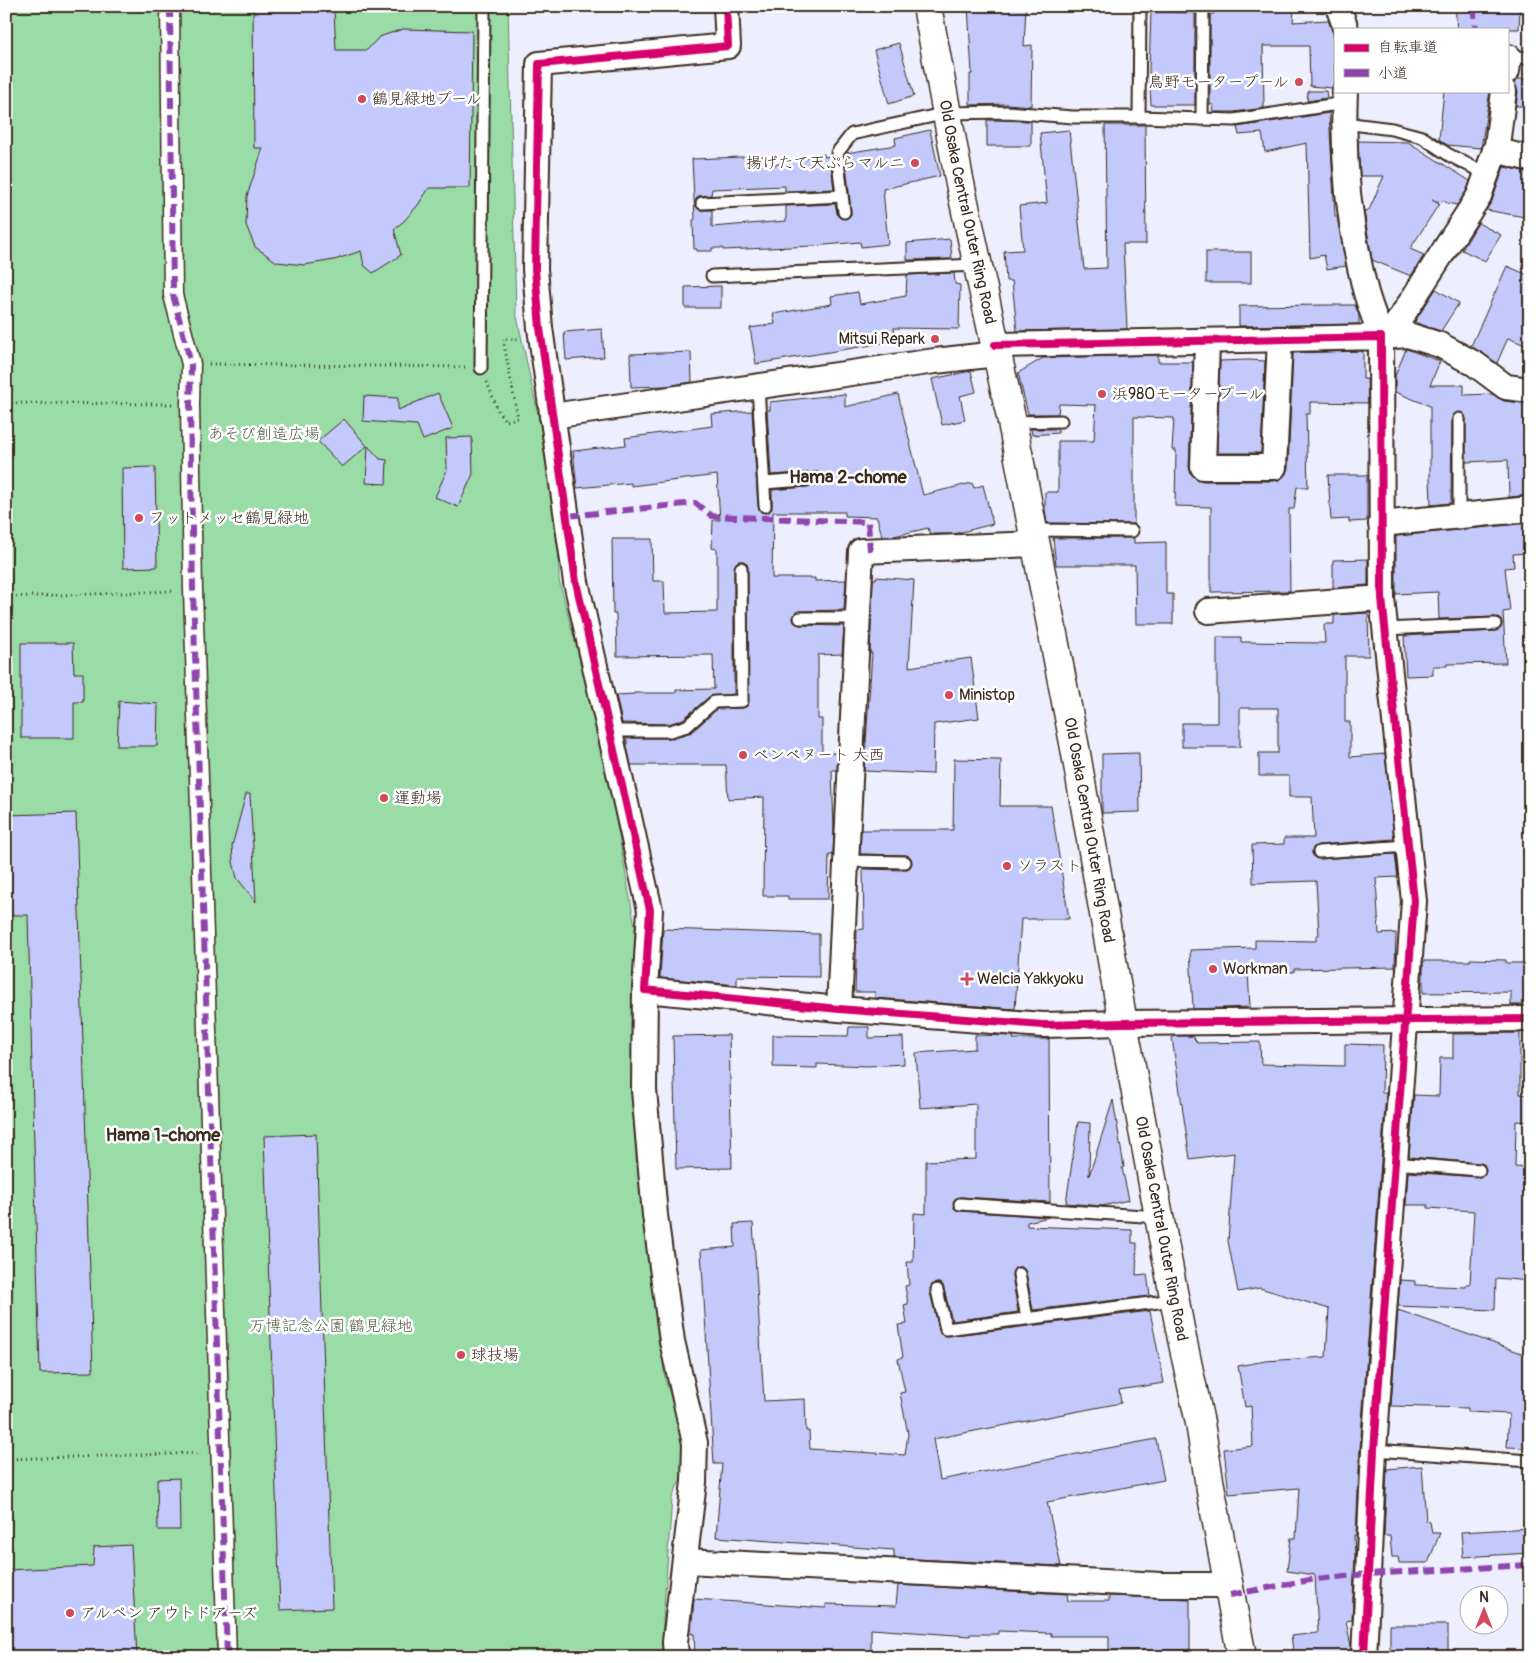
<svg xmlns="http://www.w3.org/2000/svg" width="1536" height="1663" viewBox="0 0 1536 1663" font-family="Pangolin,'Klee One',sans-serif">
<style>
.green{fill:#99dca7;stroke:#6a8362}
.building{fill:#c3c9fb;stroke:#3b2a1e}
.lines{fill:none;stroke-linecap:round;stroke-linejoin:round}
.service-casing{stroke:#3b2a1e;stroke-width:15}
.pedestrian-casing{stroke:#3b2a1e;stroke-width:21}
.minor-casing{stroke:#3b2a1e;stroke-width:28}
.primary-casing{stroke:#3b2a1e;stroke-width:31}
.path{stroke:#3b2a1e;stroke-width:3;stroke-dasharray:1 4;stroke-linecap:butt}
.service{stroke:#fff;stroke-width:11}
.pedestrian{stroke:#fff;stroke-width:18}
.minor{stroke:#fff;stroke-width:24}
.primary{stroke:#fff;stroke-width:28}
.quiet{stroke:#8e44ad;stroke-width:6;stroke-dasharray:12 6;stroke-linecap:butt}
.cycleway-casing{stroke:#fff;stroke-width:11}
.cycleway{stroke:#d6006c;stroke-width:8}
.poi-dot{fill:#d1495b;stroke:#fff;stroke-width:2}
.labels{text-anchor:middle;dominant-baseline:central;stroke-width:5;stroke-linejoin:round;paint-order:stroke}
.poi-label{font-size:16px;fill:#3b2a1e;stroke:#fff;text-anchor:start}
.street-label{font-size:16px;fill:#3b2a1e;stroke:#fff}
.park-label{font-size:16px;fill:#575f47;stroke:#fff}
.neighbourhood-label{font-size:18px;font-weight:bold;fill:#3b2a1e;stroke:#fff}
</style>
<rect width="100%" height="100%" fill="#edeffe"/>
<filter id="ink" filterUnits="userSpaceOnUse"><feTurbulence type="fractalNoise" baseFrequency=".02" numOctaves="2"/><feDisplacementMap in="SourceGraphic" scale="10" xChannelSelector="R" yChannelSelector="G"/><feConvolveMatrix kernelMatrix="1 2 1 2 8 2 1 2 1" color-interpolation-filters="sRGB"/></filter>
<g filter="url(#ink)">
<polygon class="green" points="6,6 508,6 516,312 558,508 559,580 604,752 635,926 636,1159 665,1378 683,1438 684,1472 672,1498 662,1635 663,1657 6,1657"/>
<g class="building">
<polygon points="253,6 315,6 315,10 334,11 336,50 367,50 379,37 403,29 472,31 470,188 429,188 418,205 404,221 394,229 401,255 373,273 364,265 361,251 334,260 304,265 277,262 255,247 246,225 247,196 263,148 254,148"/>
<polygon points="968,6 1026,6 1024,46 1032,45 1031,106 1007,104 970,105 970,74 972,74"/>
<polygon points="1455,6 1520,6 1519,29 1457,29"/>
<polygon points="1214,7 1243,7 1243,10 1294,10 1293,22 1328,20 1333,34 1335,82 1332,88 1310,86 1309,46 1263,46 1264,108 1234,112 1213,112 1214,105 1210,105 1210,14 1214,14"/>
<polygon points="1151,12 1195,13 1195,105 1151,105 1149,70"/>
<polygon points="899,43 914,96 889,104 874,50"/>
<polygon points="1518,79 1530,79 1530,106 1516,106 1518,92 1514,82"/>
<polygon points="1308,91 1326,91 1327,98 1307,101"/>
<polygon points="1444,91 1490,91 1481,148 1447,145 1439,139"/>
<polygon points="1329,113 1335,216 1337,216 1346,266 1327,269 1324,255 1310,258 1307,143 1265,152 1262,133 1239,135 1237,127"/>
<polygon points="987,120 1031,121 1031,146 987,146"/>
<polygon points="1105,125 1145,125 1146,244 1123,244 1127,329 1017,331 1012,281 1006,281 1004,251 1023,250 1019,206 1047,203 1040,133 1069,130 1084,269 1107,268"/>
<polygon points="930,130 940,176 883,189 888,244 861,247 860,242 813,246 723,250 723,248 712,248 712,251 697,251 697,249 694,249 693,220 695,219 692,159 766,156 769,166 824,154 824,157 830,156 834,189 785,191 785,186 712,189 711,195 698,196 695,203 699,210 712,210 712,227 786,221 786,206 835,204 838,216 845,219 851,215 851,211 845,155 846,153 896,145 895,138"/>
<polygon points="1358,141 1408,142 1470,181 1467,190 1457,205 1447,203 1443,200 1442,202 1432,200 1439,204 1410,249 1424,255 1411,276 1372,260 1364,211 1369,210 1384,176 1360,176"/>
<polygon points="1504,167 1530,172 1530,218 1486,210 1492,201"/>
<polygon points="1478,223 1501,235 1485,261 1462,250"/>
<polygon points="950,239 952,259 907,260 907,243"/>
<rect x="1206" y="252" width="45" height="31"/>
<polygon points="1507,266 1530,276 1530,347 1508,338 1497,363 1471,346"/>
<polygon points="954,273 955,284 960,285 959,329 894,328 896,341 756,364 750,328 775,324 773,314 832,304 831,296 858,292 860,304 906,296 907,275"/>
<polygon points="721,286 721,308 685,308 685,287"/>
<polygon points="1436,289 1459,303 1441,331 1417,323 1415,321"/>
<polygon points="1326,305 1355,305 1359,315 1359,324 1239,326 1239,306"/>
<polygon points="602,329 604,357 566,360 564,332"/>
<polygon points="1406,349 1440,361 1430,385 1464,385 1464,395 1492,394 1504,401 1530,404 1530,495 1509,497 1508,460 1466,462 1466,419 1463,413 1459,412 1453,415 1452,419 1451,503 1431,505 1430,477 1430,406 1395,392 1395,376"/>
<polygon points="1363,351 1363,379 1367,379 1368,403 1310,402 1310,414 1306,414 1308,487 1297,487 1294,509 1289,509 1290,591 1211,592 1211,507 1175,506 1176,450 1172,450 1174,418 1134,417 1134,524 1047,523 1045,509 1045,492 1058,492 1058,441 1094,441 1096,405 1059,404 1058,414 1028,414 1018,373 1043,358 1158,355 1158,362 1193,362 1189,467 1191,474 1196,479 1203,481 1274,481 1281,479 1286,474 1288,468 1293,353"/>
<polygon points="691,352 692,382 666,386 631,387 630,354"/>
<polygon points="1249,360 1265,361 1261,453 1217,453 1220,361"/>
<polygon points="971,371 976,392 960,396 965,420 942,425 932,379"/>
<polygon points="438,393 453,428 423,440 417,425 363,421 364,396 398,398 398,410"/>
<polygon points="845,394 845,407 898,394 923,495 972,483 974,488 983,485 993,524 954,534 930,534 928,528 894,536 882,536 877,517 845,516 845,512 773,512 772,578 815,578 815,581 846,580 844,610 800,611 794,614 793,618 794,622 800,625 844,626 842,654 818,655 818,719 822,719 822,753 838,753 837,770 832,770 834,829 833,855 829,855 828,899 788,899 788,896 763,896 764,797 728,799 726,765 631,765 627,747 627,738 672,738 692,732 717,709 742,708 748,705 748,568 747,564 744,561 738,561 734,568 734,694 710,696 683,719 669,724 622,723 616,695 634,694 634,693 676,693 676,690 714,689 713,655 617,656 616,614 613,614 612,539 652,539 653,581 664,581 665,613 717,612 717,549 712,548 713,520 720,520 717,475 631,486 631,483 577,488 573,451 626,445 625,438 712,426 711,414 752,411 758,506 761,512 766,513 772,509 772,490 818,486 822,485 824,479 823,474 817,472 771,475 767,410 770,410 770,402"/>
<polygon points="344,419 367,446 342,467 318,441"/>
<polygon points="1031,429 1058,429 1058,433 1032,435"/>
<polygon points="472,437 473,474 458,507 435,497 447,470 446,438"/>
<polygon points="368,446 380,459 387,460 386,484 366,483"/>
<polygon points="155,467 157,567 123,568 122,468"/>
<polygon points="1328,475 1367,475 1367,521 1349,522 1349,519 1331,520"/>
<polygon points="1530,523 1530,553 1513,554 1514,567 1505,568 1510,611 1503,612 1506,663 1447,664 1447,666 1433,666 1433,675 1406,676 1404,636 1495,631 1501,628 1502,623 1499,618 1495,617 1439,619 1438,592 1396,594 1396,536"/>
<polygon points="1053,538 1134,538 1134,543 1166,542 1166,594 1173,594 1173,624 1136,624 1135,565 1056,565"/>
<polygon points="1368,559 1368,585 1333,588 1333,560"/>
<polygon points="876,577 914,580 909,667 971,658 979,718 934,724 933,774 864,771 872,653 870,654 873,579 876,579"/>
<polygon points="1368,613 1369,656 1345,656 1345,722 1350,722 1350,757 1385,754 1394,839 1318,845 1313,848 1312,853 1315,858 1320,859 1395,854 1398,877 1376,878 1379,934 1396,933 1395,967 1294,969 1294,972 1248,972 1250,1007 1193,1009 1190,950 1255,948 1255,940 1316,941 1316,935 1319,935 1316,881 1253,883 1252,845 1284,844 1284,838 1314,838 1312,797 1289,797 1289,776 1259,776 1259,753 1278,753 1278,708 1240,708 1240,747 1182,747 1182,723 1217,723 1217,637 1241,637 1241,642 1325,643 1324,624 1334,624 1334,615"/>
<polygon points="21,643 73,643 74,673 83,673 83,702 74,702 74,738 21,738"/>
<polygon points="119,701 158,704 157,746 117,746"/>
<polygon points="1139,753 1140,812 1102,813 1102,754"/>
<polygon points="954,759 1001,760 1000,806 1051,806 1069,919 1021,919 1015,1009 875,998 875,992 855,992 857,930 864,929 863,869 905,870 909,868 912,863 911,858 906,855 860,854 861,830 953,830"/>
<polygon points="246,794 250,794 256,902 237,878 233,862 232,846"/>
<polygon points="76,813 93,1372 40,1373 28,915 6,915 6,815"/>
<polygon points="663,929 819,934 819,977 737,976 737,985 660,978"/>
<polygon points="1470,959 1506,960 1506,963 1530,963 1530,1005 1511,1005 1511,992 1423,993 1423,961 1470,961"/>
<polygon points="849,1027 869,1027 869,1038 903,1037 904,1064 868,1066 817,1064 817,1068 773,1067 773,1035 848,1036"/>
<polygon points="1520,1033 1520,1094 1530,1095 1530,1122 1516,1121 1515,1167 1530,1168 1530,1281 1496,1278 1495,1310 1398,1306 1400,1280 1415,1281 1415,1285 1466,1287 1466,1284 1470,1284 1474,1211 1428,1208 1428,1205 1406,1205 1408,1172 1478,1177 1485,1175 1486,1170 1484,1164 1480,1163 1409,1157 1414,1095 1439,1096 1440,1058 1453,1058 1453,1034"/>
<polygon points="729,1035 732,1168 676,1169 673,1036"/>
<polygon points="975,1035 1014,1036 1013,1039 1049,1039 1050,1202 960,1197 954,1200 954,1208 960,1211 1049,1217 1027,1222 1027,1226 1132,1230 1132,1243 1137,1243 1136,1275 1147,1274 1150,1296 1033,1310 1026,1272 1022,1267 1018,1267 1014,1269 1012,1275 1018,1312 952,1321 943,1285 939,1283 932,1284 930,1292 940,1334 947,1336 1150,1311 1164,1383 1119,1390 1121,1403 933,1439 940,1480 1156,1439 1164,1480 1047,1502 1061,1566 894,1558 894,1550 716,1537 722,1464 714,1464 701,1250 735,1247 734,1224 753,1223 764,1401 805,1399 806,1431 809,1431 810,1449 905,1455 908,1434 900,1393 905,1392 898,1359 903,1357 898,1325 907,1324 904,1305 908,1304 905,1286 909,1285 907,1262 913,1262 914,1213 926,1214 926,1161 976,1159 976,1104 920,1108 916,1053 975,1049"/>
<polygon points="1175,1036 1193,1036 1197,1043 1260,1042 1261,1064 1345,1066 1345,1044 1383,1045 1382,1093 1386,1093 1360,1449 1356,1535 1354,1535 1355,1555 1352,1620 1346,1621 1351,1646 1350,1657 1294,1657 1291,1636 1318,1633 1315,1575 1287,1571 1291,1538 1296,1538 1299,1488 1229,1494 1224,1449 1253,1446 1251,1406 1245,1407 1238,1366 1265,1361 1326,1357 1329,1309 1260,1288 1238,1292 1228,1241 1234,1153 1190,1159 1172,1038"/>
<polygon points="1113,1100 1124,1167 1122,1168 1129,1200 1102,1206 1066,1203 1078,1122 1090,1123 1089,1176"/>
<polygon points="316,1134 332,1608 280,1610 264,1136"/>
<polygon points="1398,1310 1530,1356 1530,1448 1507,1447 1509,1414 1468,1412 1468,1408 1391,1406"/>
<polygon points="1422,1466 1426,1521 1430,1522 1432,1533 1440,1533 1428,1563 1399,1563 1398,1557 1392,1557 1390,1536 1384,1536 1387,1469"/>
<polygon points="179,1478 180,1530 158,1530 157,1479"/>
<polygon points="1530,1528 1530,1553 1463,1557 1461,1532"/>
<polygon points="131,1545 137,1657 6,1657 6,1570 93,1566 94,1547"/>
<polygon points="898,1585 1067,1594 1068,1601 1109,1601 1109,1596 1190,1599 1190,1650 1109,1651 1109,1636 1051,1636 1051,1633 998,1631 998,1634 970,1634 970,1636 871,1629 871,1657 695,1657 694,1634 691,1634 694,1599 826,1608 826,1604 896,1606"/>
<rect x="1390" y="1625" width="58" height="32"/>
</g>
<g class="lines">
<defs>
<g id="service">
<polyline points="1507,56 1530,58"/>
<polyline points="1139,117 1140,6"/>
<polyline points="1202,119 1203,6"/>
<polyline points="1344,123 1392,129 1422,137 1449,155 1486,174"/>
<polyline points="702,203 842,196"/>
<polyline points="844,212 837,153 852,134 947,113 1007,112 1073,117 1139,117 1234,120 1344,103"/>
<polyline points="712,276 977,265"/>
<polyline points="481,368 484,6"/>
<polyline points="758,386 765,506"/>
<polyline points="1459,419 1459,516"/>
<polyline points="1012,422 1061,421"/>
<polyline points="764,483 817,479"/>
<polyline points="1033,530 1132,531"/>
<polyline points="800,618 858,618"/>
<polyline points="1385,629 1495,624"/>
<polyline points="610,731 670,731 687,726 714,702 742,701 741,568"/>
<polyline points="1319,852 1408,846"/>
<polyline points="846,861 905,862"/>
<polyline points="1394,1163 1479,1170"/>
<polyline points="960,1204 1159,1217"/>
<polyline points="1019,1274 1027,1318"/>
<polyline points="937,1290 946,1329 1174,1300"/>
<polyline points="1374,1450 1530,1461"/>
</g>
<polyline id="pedestrian" points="170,6 173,295 191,364 190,404 193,590 227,1657"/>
<g id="minor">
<polyline points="726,6 728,46 539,64 535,269 540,328 576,582 650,910 645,990 839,1009 1043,1025 1123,1023 1530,1019"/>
<polyline points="1338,6 1346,29"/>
<polyline points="1507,71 1509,57"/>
<path d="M1345,91C1342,158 1349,225 1365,289C1369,305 1376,321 1381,337L1408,335L1440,345L1475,364L1506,387L1530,390"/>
<polyline points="1495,150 1530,159"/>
<polyline points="1389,336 1479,196 1497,145 1504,91"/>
<polyline points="1207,341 1203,467 1274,467 1280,339"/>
<polyline points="995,345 1381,337 1382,598 1414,901 1374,1450 1364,1657"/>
<polyline points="552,416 935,361 997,354"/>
<polyline points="1381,524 1530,509"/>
<polyline points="1208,611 1382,598"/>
<polyline points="645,990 644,1090 655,1215 672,1341 695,1443 694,1482 675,1642 676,1657"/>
<polyline points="839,1009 861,551 1035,544"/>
<polyline points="685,1561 1162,1585 1228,1585"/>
</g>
<g id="primary">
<path id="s1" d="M927,6L959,179L1012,422L1075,748L1123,1023L1181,1334L1200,1423L1209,1480L1242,1657"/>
</g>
</defs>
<use href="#service" class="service-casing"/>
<use href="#pedestrian" class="pedestrian-casing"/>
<use href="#minor" class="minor-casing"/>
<use href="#primary" class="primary-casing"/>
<g class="path">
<polyline points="209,364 466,367"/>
<polyline points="487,382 499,413 506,421 518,418 503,339 518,339"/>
<polyline points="6,403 172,404"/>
<polyline points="6,597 175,591"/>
<polyline points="6,1459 201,1453"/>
</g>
<use href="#service" class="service"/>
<use href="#pedestrian" class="pedestrian"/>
<use href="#minor" class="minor"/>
<use href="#primary" class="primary"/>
<g class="quiet">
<polyline points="170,6 173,295 191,364 190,404 193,590 227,1657"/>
<polyline points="1473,6 1476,29"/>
<polyline points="568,516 695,503 712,516 868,522 870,551"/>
<polyline points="1230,1595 1315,1579 1368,1574 1530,1565"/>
</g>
<defs>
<g id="cycleway">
<polyline points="726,6 728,46 539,64 535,269 540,328 576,582 650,910 645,990 839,1009 1043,1025 1123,1023 1530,1019"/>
<polyline points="995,345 1381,337 1382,598 1414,901 1374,1450 1364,1657"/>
</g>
</defs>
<use href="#cycleway" class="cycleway-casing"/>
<use href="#cycleway" class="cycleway"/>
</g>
</g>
<g class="poi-dot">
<circle cx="1299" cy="82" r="5"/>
<circle cx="362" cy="99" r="5"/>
<circle cx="915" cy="163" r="5"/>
<circle cx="935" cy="339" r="5"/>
<circle cx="1102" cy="394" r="5"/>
<circle cx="139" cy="518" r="5"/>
<circle cx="949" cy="695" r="5"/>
<circle cx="743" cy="755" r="5"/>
<circle cx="384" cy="798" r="5"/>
<circle cx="1007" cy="866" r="5"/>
<circle cx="1213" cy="969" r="5"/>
<path d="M964.5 971.5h5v5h5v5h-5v5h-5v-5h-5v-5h5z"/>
<circle cx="461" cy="1355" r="5"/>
<circle cx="70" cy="1613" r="5"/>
</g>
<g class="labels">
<g class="poi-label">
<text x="1289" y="82" text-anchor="end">鳥野モータープール</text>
<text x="372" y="99">鶴見緑地プール</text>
<text x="905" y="163" text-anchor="end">揚げたて天ぷらマルニ</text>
<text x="925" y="339" text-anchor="end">Mitsui Repark</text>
<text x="1112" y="394">浜980モータープール</text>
<text x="149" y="518">フットメッセ鶴見緑地</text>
<text x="959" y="695">Ministop</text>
<text x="753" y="755">ベンベヌート 大西</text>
<text x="394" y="798">運動場</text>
<text x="1017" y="866">ソラスト</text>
<text x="1223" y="969">Workman</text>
<text x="977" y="979">Welcia Yakkyoku</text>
<text x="471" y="1355">球技場</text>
<text x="80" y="1613">アルペン アウトドアーズ</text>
</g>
<g class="street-label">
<text stroke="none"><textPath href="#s1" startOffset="210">Old Osaka Central Outer Ring Road</textPath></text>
<text stroke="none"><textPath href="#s1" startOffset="840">Old Osaka Central Outer Ring Road</textPath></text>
<text stroke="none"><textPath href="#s1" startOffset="1245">Old Osaka Central Outer Ring Road</textPath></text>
</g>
<g class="park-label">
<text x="264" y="434">あそび創造広場</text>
<text x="331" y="1326">万博記念公園 鶴見緑地</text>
</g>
<g class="neighbourhood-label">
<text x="848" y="477">Hama 2-chome</text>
<text x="163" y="1135">Hama 1-chome</text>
</g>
</g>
<rect width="1536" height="1663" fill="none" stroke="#fff" stroke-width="25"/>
<rect x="12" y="12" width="1511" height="1638" fill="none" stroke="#3b2a1e" stroke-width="2" filter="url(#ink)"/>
<rect x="1334" y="28" width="175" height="65" fill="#ffffff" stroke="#b1aaa5"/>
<rect x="1344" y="44" width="25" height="8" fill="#d6006c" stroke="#b1aaa5"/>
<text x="1378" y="52" font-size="15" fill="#3b2a1e">自転車道</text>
<rect x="1344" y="69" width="25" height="8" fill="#8e44ad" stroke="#b1aaa5"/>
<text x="1378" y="78" font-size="15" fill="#3b2a1e">小道</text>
<g transform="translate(1484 1610)"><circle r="24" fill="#ffffff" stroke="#b1aaa5"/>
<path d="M0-4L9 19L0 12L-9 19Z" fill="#d1495b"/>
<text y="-8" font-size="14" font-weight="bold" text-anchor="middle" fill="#3b2a1e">N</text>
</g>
</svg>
